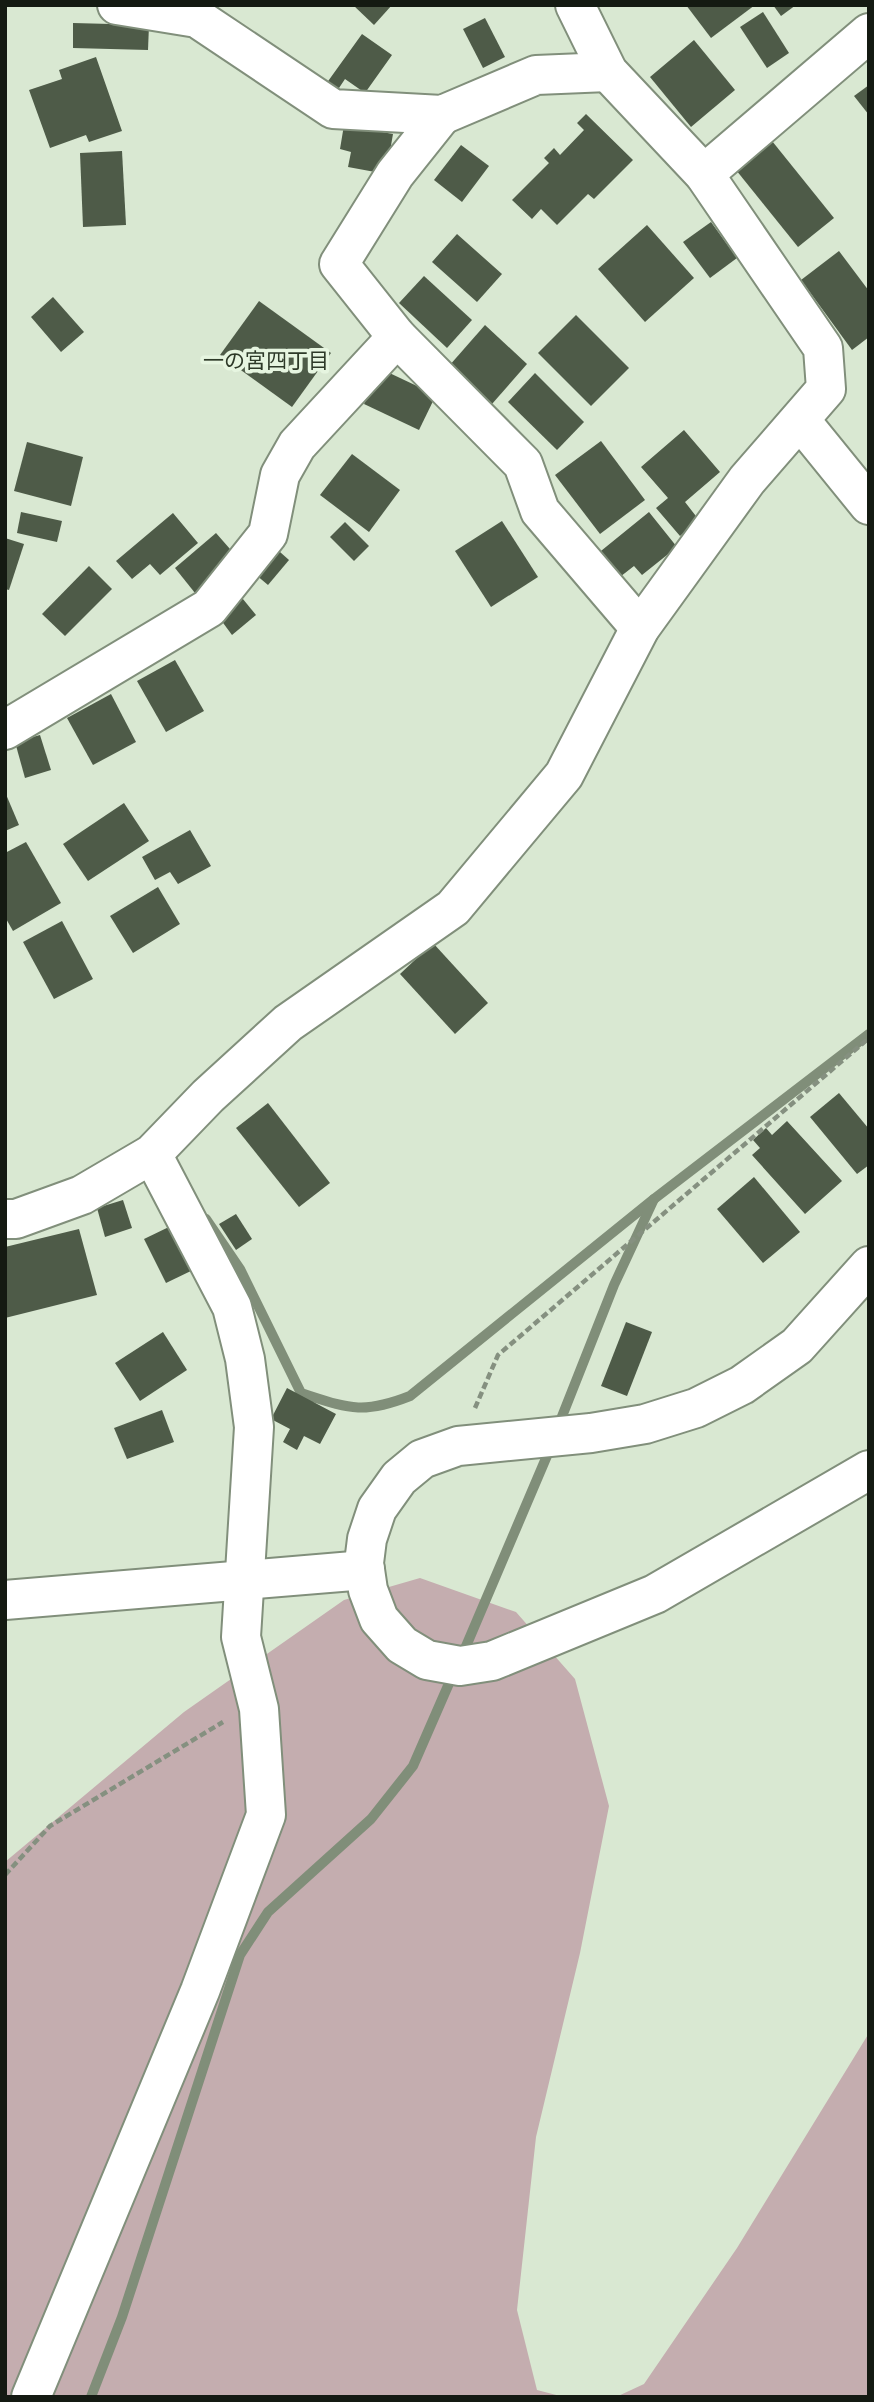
<svg xmlns="http://www.w3.org/2000/svg" width="874" height="2402" viewBox="0 0 874 2402" font-family="'Exo 2','Noto Sans JP',sans-serif">
<style>
.green{fill:#c4adaf}
.lines{fill:none;stroke-linecap:round;stroke-linejoin:round}
.stream{stroke:#808e79;stroke-width:10}
.building{fill:#4e5b48}
.street-casing{stroke:#818f7b;stroke-width:42}
.secondary-casing{stroke:#818f7b;stroke-width:42}
.path{stroke:#859080;stroke-width:4.5;stroke-dasharray:7 3.5;stroke-linecap:butt}
.street{stroke:#fff;stroke-width:38}
.secondary{stroke:#fff;stroke-width:38}
.labels{text-anchor:middle;dominant-baseline:central;stroke-width:7;stroke-linejoin:round;paint-order:stroke}
.neighbourhood-label{font-size:21px;fill:#2d3928;stroke:#e6f5e0}
</style>
<rect width="100%" height="100%" fill="#d9e8d2"/>
<g class="green">
<polygon points="420,1578 516,1612 575,1679 609,1806 580,1953 536,2137 517,2310 537,2390 564,2397 5,2397 5,1862 184,1712 344,1600"/>
<polygon points="869,2033 869,2397 616,2397 644,2384 737,2248"/>
</g>
<g class="lines">
<g class="stream">
<path d="M206,1219L240,1269L301,1393C348,1408 362,1415 410,1396L654,1199L869,1034"/>
<polyline points="557,1429 614,1285 654,1199"/>
<polyline points="461,1658 552,1444"/>
<polyline points="91,2397 122,2317 240,1955 268,1912 371,1819 413,1766 454,1672"/>
</g>
</g>
<g class="building">
<polygon points="353,5 392,5 374,25"/>
<polygon points="686,5 755,5 711,38"/>
<polygon points="773,5 796,5 781,16"/>
<polygon points="763,12 789,53 767,68 740,27"/>
<polygon points="485,18 505,57 483,68 463,29"/>
<polygon points="73,23 149,25 148,50 73,48"/>
<polygon points="362,34 392,55 365,93 345,79 337,91 326,84"/>
<polygon points="694,40 735,90 691,127 650,77"/>
<polygon points="96,57 122,131 89,142 86,135 50,148 29,90 62,79 59,70"/>
<polygon points="869,85 869,115 854,96"/>
<polygon points="586,114 633,160 594,199 588,194 557,225 541,209 532,219 512,200 549,163 544,158 554,148 560,155 584,130 577,123"/>
<polygon points="344,125 393,134 386,174 348,167 351,152 340,149"/>
<polygon points="768,136 834,218 798,247 732,165"/>
<polygon points="461,145 489,166 462,202 434,180"/>
<polygon points="122,151 126,225 83,227 80,153"/>
<polygon points="711,222 737,258 710,278 683,242"/>
<polygon points="647,225 694,278 645,322 598,269"/>
<polygon points="457,234 502,274 477,302 432,262"/>
<polygon points="839,251 869,291 869,337 852,350 801,280"/>
<polygon points="424,276 472,320 447,348 399,303"/>
<polygon points="53,297 84,332 61,352 31,317"/>
<polygon points="259,301 331,353 292,407 220,355"/>
<polygon points="576,315 629,368 591,406 538,353"/>
<polygon points="485,325 527,364 492,404 449,366"/>
<polygon points="381,369 436,395 419,430 364,404"/>
<polygon points="535,373 584,422 557,450 508,402"/>
<polygon points="684,430 720,472 685,502 699,520 680,536 656,508 668,498 641,467"/>
<polygon points="601,441 645,500 600,534 555,475"/>
<polygon points="27,442 83,457 71,506 14,491"/>
<polygon points="352,454 400,490 369,532 320,495"/>
<polygon points="21,512 62,521 57,542 17,533"/>
<polygon points="649,512 677,547 642,575 634,566 616,580 596,555"/>
<polygon points="173,513 198,543 160,575 150,564 132,579 116,561"/>
<polygon points="502,521 538,577 491,607 455,551"/>
<polygon points="345,522 369,546 354,561 330,537"/>
<polygon points="216,533 237,557 195,593 175,568"/>
<polygon points="5,538 24,544 9,590 5,589"/>
<polygon points="271,544 289,560 268,585 250,570"/>
<polygon points="89,566 112,589 65,636 42,614"/>
<polygon points="238,593 256,615 232,635 215,612"/>
<polygon points="175,660 204,711 166,732 137,681"/>
<polygon points="111,694 136,742 93,765 67,718"/>
<polygon points="40,735 51,770 25,778 15,742"/>
<polygon points="5,792 19,825 5,831"/>
<polygon points="124,803 149,841 88,881 63,844"/>
<polygon points="190,830 211,866 178,884 170,872 155,880 142,857"/>
<polygon points="26,842 61,903 13,931 5,917 5,853"/>
<polygon points="158,887 180,924 133,953 110,916"/>
<polygon points="62,921 93,979 54,999 23,942"/>
<polygon points="433,943 488,1003 455,1034 400,974"/>
<polygon points="839,1093 869,1129 869,1165 857,1174 810,1117"/>
<polygon points="268,1103 330,1183 299,1207 236,1128"/>
<polygon points="787,1121 842,1181 805,1214 752,1155 760,1148 753,1140 766,1128 772,1135"/>
<polygon points="754,1177 800,1232 763,1263 717,1209"/>
<polygon points="123,1200 132,1228 105,1237 97,1208"/>
<polygon points="236,1214 252,1239 236,1250 219,1224"/>
<polygon points="173,1225 195,1269 166,1283 144,1239"/>
<polygon points="79,1229 97,1295 5,1318 5,1247"/>
<polygon points="626,1322 652,1332 627,1396 601,1386"/>
<polygon points="163,1332 187,1370 140,1401 115,1363"/>
<polygon points="287,1388 336,1414 320,1444 304,1436 297,1450 283,1442 290,1429 271,1419"/>
<polygon points="162,1410 174,1442 127,1459 114,1428"/>
</g>
<g class="lines">
<defs>
<g id="street">
<polyline points="117,5 197,18 333,109 442,115 536,75 608,72"/>
<polyline points="442,115 395,174 339,264 397,337 523,464 540,511 640,628"/>
<polyline points="704,174 869,33"/>
<polyline points="800,420 869,505"/>
<polyline points="5,730 209,608 268,534 280,475 297,445 397,337"/>
<polyline points="5,1219 16,1219 82,1195 152,1154 208,1096 288,1023 453,908 564,775 640,628 747,480 826,389 823,348 704,174 608,72 575,5"/>
<polyline points="31,2397 200,1991 266,1815 259,1709 241,1637 254,1427 245,1359 232,1307 152,1154"/>
</g>
<g id="secondary">
<polyline points="869,1266 797,1346 742,1385 696,1408 645,1424 591,1433 458,1446 422,1459 399,1478 377,1509 367,1539 364,1563 368,1590 379,1619 402,1645 427,1660 460,1666 492,1661 655,1594 869,1470"/>
<polyline points="5,1600 365,1570"/>
</g>
</defs>
<use href="#street" class="street-casing"/>
<use href="#secondary" class="secondary-casing"/>
<g class="path">
<polyline points="475,1408 498,1355 869,1038"/>
<polyline points="5,1875 50,1826 223,1722"/>
</g>
<use href="#street" class="street"/>
<use href="#secondary" class="secondary"/>
</g>
<g class="labels">
<g class="neighbourhood-label">
<text x="266" y="359">一の宮四丁目</text>
</g>
</g>
<rect width="874" height="2402" fill="none" stroke="#141a12" stroke-width="14"/>
</svg>
